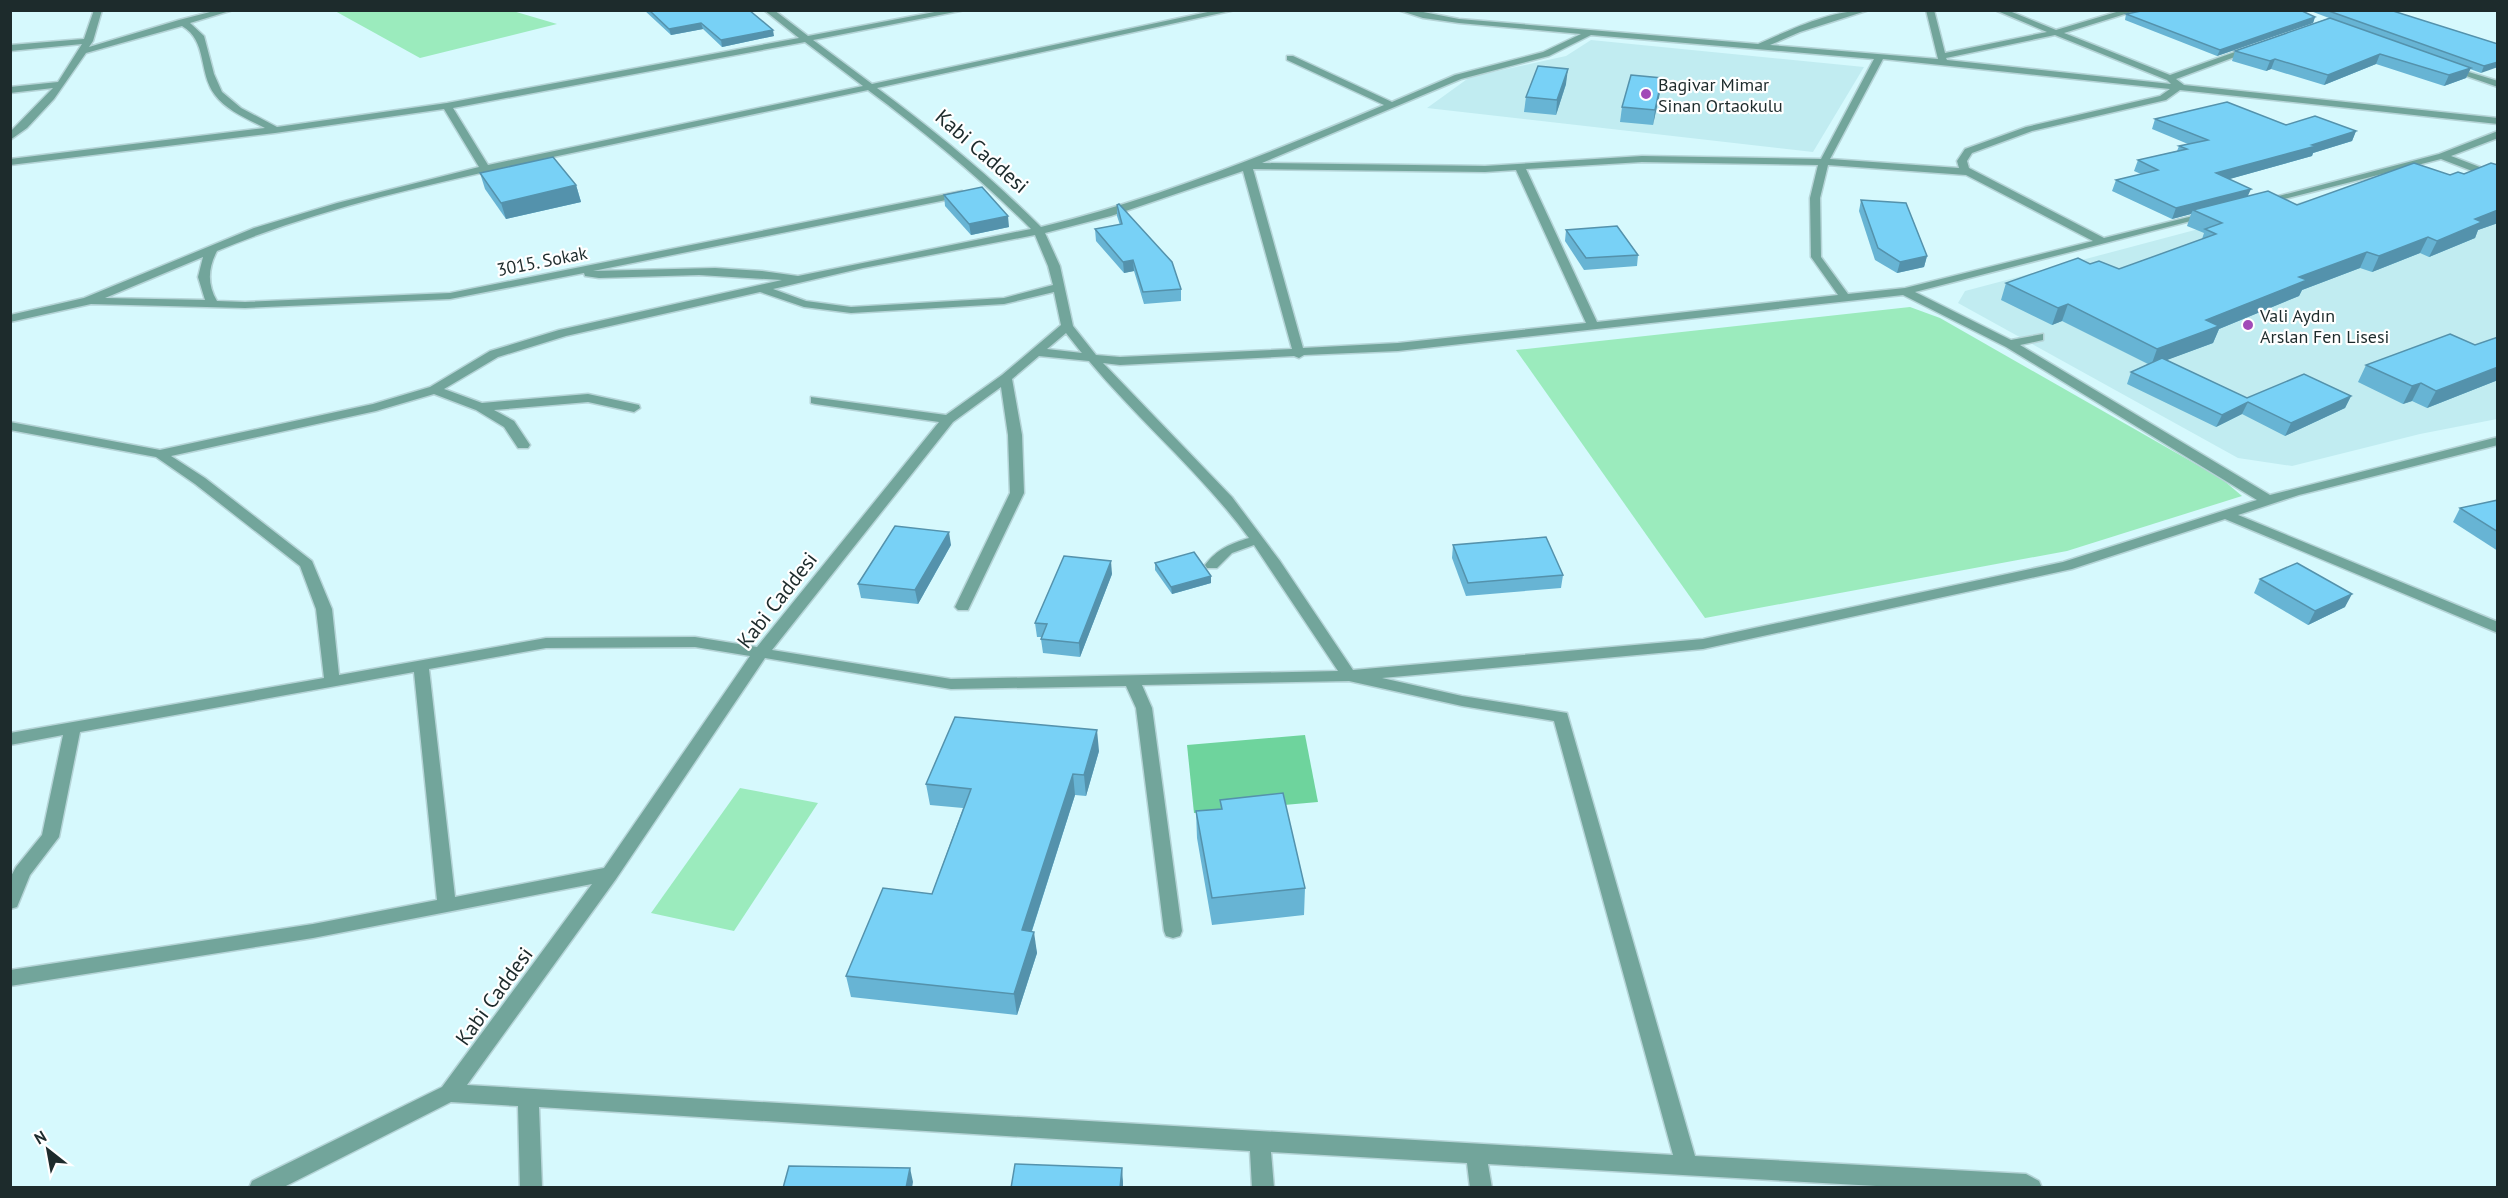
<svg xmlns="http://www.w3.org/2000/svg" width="2508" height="1198" viewBox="0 0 2508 1198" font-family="'PT Sans',sans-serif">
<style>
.built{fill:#c1ecf1}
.green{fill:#9bebbd}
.forest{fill:#6ed49d}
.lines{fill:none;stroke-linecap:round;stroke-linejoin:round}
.minor-casing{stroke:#b5d4d7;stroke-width:3}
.minor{fill:#72a59b;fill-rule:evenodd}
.wall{fill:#67b4d4}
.shaded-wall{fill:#5492ac}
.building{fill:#78d1f6;stroke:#5492ac;stroke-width:1.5}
.poi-dot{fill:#a14ab7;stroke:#fff;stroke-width:2}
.labels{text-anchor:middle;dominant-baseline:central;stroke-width:4.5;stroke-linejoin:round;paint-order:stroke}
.far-poi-label{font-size:18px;fill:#1d2b2c;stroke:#fff;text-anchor:start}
.far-street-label{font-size:18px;fill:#1d2b2c;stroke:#fff}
.street-label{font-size:21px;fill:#1d2b2c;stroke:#fff}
</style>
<rect width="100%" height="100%" fill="#d6f9fd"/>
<g class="built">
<polygon points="1591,40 1864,67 1813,152 1427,108 1470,77 1566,56"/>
<polygon points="2410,173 2497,197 2497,419 2420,434 2292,466 2238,458 1958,303 1965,291"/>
</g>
<g class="green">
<polygon points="335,11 513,11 557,24 420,58"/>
<polygon points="1910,307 1940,318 2222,479 2242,496 2067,551 1705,618 1516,350"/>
<polygon points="740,788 818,803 734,931 651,913"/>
</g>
<polygon class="forest" points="1305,735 1318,802 1194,813 1187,745"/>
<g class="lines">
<defs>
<g id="minor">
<path d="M94,10H102L93,41L89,47L179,20L218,10H233L190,23L204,36L214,74L222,92L241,108L277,127L447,103L799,38L764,10H774L808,36L945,10H965L813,40L872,84L1217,10H1235L877,88C935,131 990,176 1041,227C1160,198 1272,152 1384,105L1287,60V56H1293L1392,102L1455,75L1543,52L1581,34L1459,23L1423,18L1398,10H1413L1459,19L1758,44C1792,29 1831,10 1869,10L1800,32L1770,45L1938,59L1926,10H1934L1945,53L2047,32L1995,10H2007L2056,30L2123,10H2138L2064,33L2170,75L2249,47L2256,49L2176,79L2184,85L2498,118V124L2180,90L2166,100L2032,131L1972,153L1967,161L1969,168L2104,238L2209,212L2214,215L1915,292L2011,340L2043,334V340L2020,345L2270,495L2498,437V445L2299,495L2238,515L2498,622V633L2225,519L2072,569L1703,649L1382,678L1462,696L1567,713L1695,1156L2026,1174L2039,1181L2042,1188H1912L1488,1164L1492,1188H1470L1467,1163L1271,1152L1274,1188H1252L1250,1151L539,1107L542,1188H520L518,1106L451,1102L282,1188H249L252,1181L442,1087L592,884L313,938L10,986V970L313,924L437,900L414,672L80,732L59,837L30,875L17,907L10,909V878L16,867L42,835L63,735L10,745V733L324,678L316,609L300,566L195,484L156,457L10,430V422L160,450L373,404L430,387L490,351L559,330L782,280L699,275L599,278L585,276L584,273L450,299L245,308L91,304L10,322V315L84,298L254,228L337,203L479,167L444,109L275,133L10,165V159L265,128C248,119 227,111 215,95C198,73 208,41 182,26L86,53L54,99L27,128L10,140V132L53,88L10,93V87L58,82L82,44L10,51V45L84,39ZM1591,35L1874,59L1821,159L1642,156L1485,166L1262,163L1461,79L1549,56ZM2055,35L2167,80L2171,84L1947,60L1946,58ZM805,42L863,86L488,165L453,108ZM1883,59L2170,89L2160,96L2026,127L1965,149L1957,161L1959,168L1830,159ZM868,90C926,133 980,178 1031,229L798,276L762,271L715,268L593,271L966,196L967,194L962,191L450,293L245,302L217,301C207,284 208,268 217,251C324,206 440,182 553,157C658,135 763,112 868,90ZM1642,162L1818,165L1810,198L1811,257L1838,295L1597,322L1526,169ZM1828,165L1966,175L2093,241L1905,288L1848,294L1821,257L1820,198ZM1253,169L1485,172L1516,170L1586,323L1398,343L1303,348ZM1243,171L1292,349L1120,357L1096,355L1073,326L1060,266L1045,233L1111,216ZM1035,235L1048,266L1053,285L1004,298L851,307L806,301L773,289L863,268ZM203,257L198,277L205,300L105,298ZM760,292L804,307L851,313L1004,304L1054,292L1061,325L1002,375L946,415L811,397V403L815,404L939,422L757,647L695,637L546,638L339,675L332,609L312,561L205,478L171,456L376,411L434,394L476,410L504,427L518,448H528L530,445L514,421L494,410L588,402L634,412L640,408L639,405L588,394L482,403L444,389L498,357L566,336ZM1903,295L2006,347L2257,500L2063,562L1703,639L1353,670L1280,561L1232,497L1103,363L1120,365L1294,356L1299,358L1304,355L1398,351ZM1066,333L1081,352L1082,353L1047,349ZM1039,356L1089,361C1140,422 1201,473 1249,538C1230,544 1217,549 1205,565L1207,568H1217L1232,553L1254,545L1338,671L951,679L772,650L953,422L1001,387L1008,435L1010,493L955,607L958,610H968L1024,493L1022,435L1012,379ZM695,647L750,656L604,868L455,897L429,669L546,648ZM765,658L951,689L1126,686L1136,708L1164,931L1166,936L1173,938L1180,936L1182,931L1152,708L1142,685L1349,681L1462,706L1554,721L1673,1155L467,1085L616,879Z"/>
<polygon points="2446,65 2498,81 2498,87 2446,69"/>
<polygon points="2498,131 2498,138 2451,156 2498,174 2498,181 2441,159 2261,205 2256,202 2439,154"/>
</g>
</defs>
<use href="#minor" class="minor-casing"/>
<use href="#minor" class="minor"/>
</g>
<g class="wall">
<polygon points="644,10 749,10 774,36 722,47 703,29 671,35"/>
<polygon points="2308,10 2390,10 2498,44 2481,73 2470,69 2466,78 2444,86 2376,64 2324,85 2271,69 2266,71 2232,61 2235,51 2329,18"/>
<polygon points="2126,14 2315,17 2313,23 2217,56 2125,20"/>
<polygon points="1662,78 1653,125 1620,122 1622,107"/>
<polygon points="1566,84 1556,115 1524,112 1526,97"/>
<polygon points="2155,119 2286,125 2356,131 2352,141 2313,153 2312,156 2229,179 2248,196 2297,205 2450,175 2464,174 2498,165 2498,223 2478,230 2475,238 2429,257 2420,253 2372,272 2360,268 2302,290 2299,296 2219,329 2213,343 2166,360 2247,398 2351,396 2345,408 2285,436 2242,414 2216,427 2127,384 2131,372 2148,364 2062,321 2052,325 2001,300 2006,283 2090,264 2119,269 2202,239 2204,233 2187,226 2191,214 2172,219 2112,191 2116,180 2141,174 2134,171 2138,160 2177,151 2179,146 2188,144 2152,129"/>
<polygon points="480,173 576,185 581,202 506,219 485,189"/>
<polygon points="944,195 1009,227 971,235 945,206"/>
<polygon points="1861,200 1927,256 1924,267 1897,273 1875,260 1859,211"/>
<polygon points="1117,205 1181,289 1181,301 1144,304 1134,271 1124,273 1096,241 1095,229 1120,225 1117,216"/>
<polygon points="1566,230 1638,255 1637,266 1584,270 1565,241"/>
<polygon points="2498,337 2498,380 2427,408 2412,401 2403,404 2358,382 2366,365 2475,345"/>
<polygon points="2498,500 2498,551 2453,522 2460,508"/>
<polygon points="951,545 918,604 861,598 858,584"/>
<polygon points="1453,545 1563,575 1561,588 1466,596 1452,558"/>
<polygon points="1155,563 1211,583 1172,594 1155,570"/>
<polygon points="1112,574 1080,657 1043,653 1041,639 1042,637 1037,637 1035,623"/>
<polygon points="2260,579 2345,607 2308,625 2254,593"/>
<polygon points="1099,751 1086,796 1075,795 1032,931 1037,953 1017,1015 851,997 846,976 932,894 963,808 930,805 926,784"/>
<polygon points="1220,800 1305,888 1304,915 1212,925 1197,838 1196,811 1221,809"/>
</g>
<g class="shaded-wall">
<polygon points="2315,17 2313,23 2217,56 2220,50"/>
<polygon points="701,23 703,29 671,35 669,29"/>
<polygon points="773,30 774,36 722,47 721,40"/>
<polygon points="2380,54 2376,64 2324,85 2328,75"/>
<polygon points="2275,59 2271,69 2266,71 2270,61"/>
<polygon points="2498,62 2498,67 2481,73 2484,66"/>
<polygon points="2471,68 2466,78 2444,86 2449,75"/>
<polygon points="1568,69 1566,84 1556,115 1557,100"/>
<polygon points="1662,78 1660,93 1653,125 1655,110"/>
<polygon points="2356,131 2352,141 2313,153 2312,156 2212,184 2216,173"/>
<polygon points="576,185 581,202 506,219 501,203"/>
<polygon points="2251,189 2246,200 2193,210 2191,214 2172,219 2176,208"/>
<polygon points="2498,210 2498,223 2478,230 2475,238 2429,257 2437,241 2475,219"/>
<polygon points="1008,216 1009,227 971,235 969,224"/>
<polygon points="2428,237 2420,253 2372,272 2379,256"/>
<polygon points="2367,252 2360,268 2302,290 2299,296 2219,329 2213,343 2151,366 2157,349 2206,320 2299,277"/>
<polygon points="1927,256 1924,267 1897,273 1900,262"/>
<polygon points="1133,260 1134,271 1124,273 1123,262"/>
<polygon points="2068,304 2062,321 2052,325 2058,308"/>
<polygon points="2498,367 2498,380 2427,408 2436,391"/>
<polygon points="2421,383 2412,401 2403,404 2412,386"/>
<polygon points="2351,396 2345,408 2285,436 2291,423"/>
<polygon points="2248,402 2242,414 2216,427 2222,415"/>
<polygon points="949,532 951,545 918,604 915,590"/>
<polygon points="1111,561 1112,574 1080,657 1079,643"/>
<polygon points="1211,576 1211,583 1172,594 1171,587"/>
<polygon points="2352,594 2345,607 2308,625 2315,611"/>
<polygon points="1097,730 1099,751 1086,796 1084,775"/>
<polygon points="1073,774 1075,795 1025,952 1022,930"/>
<polygon points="1034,932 1037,953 1017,1015 1014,994"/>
<polygon points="910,1168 913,1182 912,1188 906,1188"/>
<polygon points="1122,1168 1123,1182 1123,1188 1120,1188"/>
</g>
<g class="building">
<polygon points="649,10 749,10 773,30 721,40 701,23 669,29"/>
<polygon points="2146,10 2300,10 2315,17 2220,50 2126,14"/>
<polygon points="2326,10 2390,10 2498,44 2498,62 2484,66"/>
<polygon points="2330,18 2471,68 2449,75 2380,54 2328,75 2275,59 2270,61 2235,51"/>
<polygon points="1538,66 1568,69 1557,100 1526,97"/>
<polygon points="1631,75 1662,78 1655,110 1622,107"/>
<polygon points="2227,102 2286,125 2315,116 2356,131 2312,145 2316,146 2216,173 2251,189 2176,208 2116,180 2158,170 2138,160 2187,149 2179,146 2208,140 2155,119"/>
<polygon points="553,157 576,185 501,203 480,173"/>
<polygon points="2414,163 2450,175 2458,172 2464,174 2491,163 2498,165 2498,210 2475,219 2482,222 2437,241 2428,237 2379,256 2367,252 2299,277 2307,280 2206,320 2219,326 2157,349 2068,304 2058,308 2006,283 2078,258 2090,264 2099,261 2119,269 2216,234 2205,229 2222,223 2193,210 2268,191 2297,205"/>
<polygon points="982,187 1008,216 969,224 944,195"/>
<polygon points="1861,200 1906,203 1927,256 1900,262 1878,248"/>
<polygon points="1119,204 1172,262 1181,289 1143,292 1133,260 1123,262 1095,229 1122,224 1117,205"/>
<polygon points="1617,226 1638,255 1586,258 1566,230"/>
<polygon points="2450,334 2475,345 2498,337 2498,367 2436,391 2421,383 2412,386 2366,365"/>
<polygon points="2162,358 2247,398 2304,374 2351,396 2291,423 2248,402 2222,415 2131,372"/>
<polygon points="2498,500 2498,532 2460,508"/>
<polygon points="895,526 949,532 915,590 858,584"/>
<polygon points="1546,537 1563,575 1468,583 1453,545"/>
<polygon points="1194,552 1211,576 1171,587 1155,563"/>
<polygon points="1064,556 1111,561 1079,643 1041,639 1047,624 1035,623"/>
<polygon points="2297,563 2352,594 2315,611 2260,579"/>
<polygon points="955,717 1097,730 1084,775 1073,774 1022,930 1034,932 1014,994 846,976 883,888 932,894 971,789 926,784"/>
<polygon points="1283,793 1305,888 1212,898 1196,811 1222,809 1220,800"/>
<polygon points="1015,1164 1122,1168 1120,1188 1011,1188"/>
<polygon points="789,1166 910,1168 906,1188 783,1188"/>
</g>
<g class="poi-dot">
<circle cx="1646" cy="94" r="6"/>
<circle cx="2248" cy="325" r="6"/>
</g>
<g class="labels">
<g class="far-poi-label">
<text x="1658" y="84">Bagivar Mimar<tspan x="1658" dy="21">Sinan Ortaokulu</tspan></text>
<text x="2260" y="315">Vali Aydın<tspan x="2260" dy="21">Arslan Fen Lisesi</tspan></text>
</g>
<g class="far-street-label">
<text transform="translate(542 261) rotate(-11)">3015. Sokak</text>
</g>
<g class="street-label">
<text transform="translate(982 151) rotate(41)">Kabi Caddesi</text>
<text transform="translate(777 600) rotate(-52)">Kabi Caddesi</text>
<text transform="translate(494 996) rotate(-54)">Kabi Caddesi</text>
</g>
</g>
<rect width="2508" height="1198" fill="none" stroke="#1d2b2c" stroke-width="24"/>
<g transform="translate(48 1150) rotate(329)" stroke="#ffffff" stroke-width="4.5" paint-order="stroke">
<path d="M0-4.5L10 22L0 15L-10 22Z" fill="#1d2b2c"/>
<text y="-9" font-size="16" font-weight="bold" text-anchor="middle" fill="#1d2b2c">N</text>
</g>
</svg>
